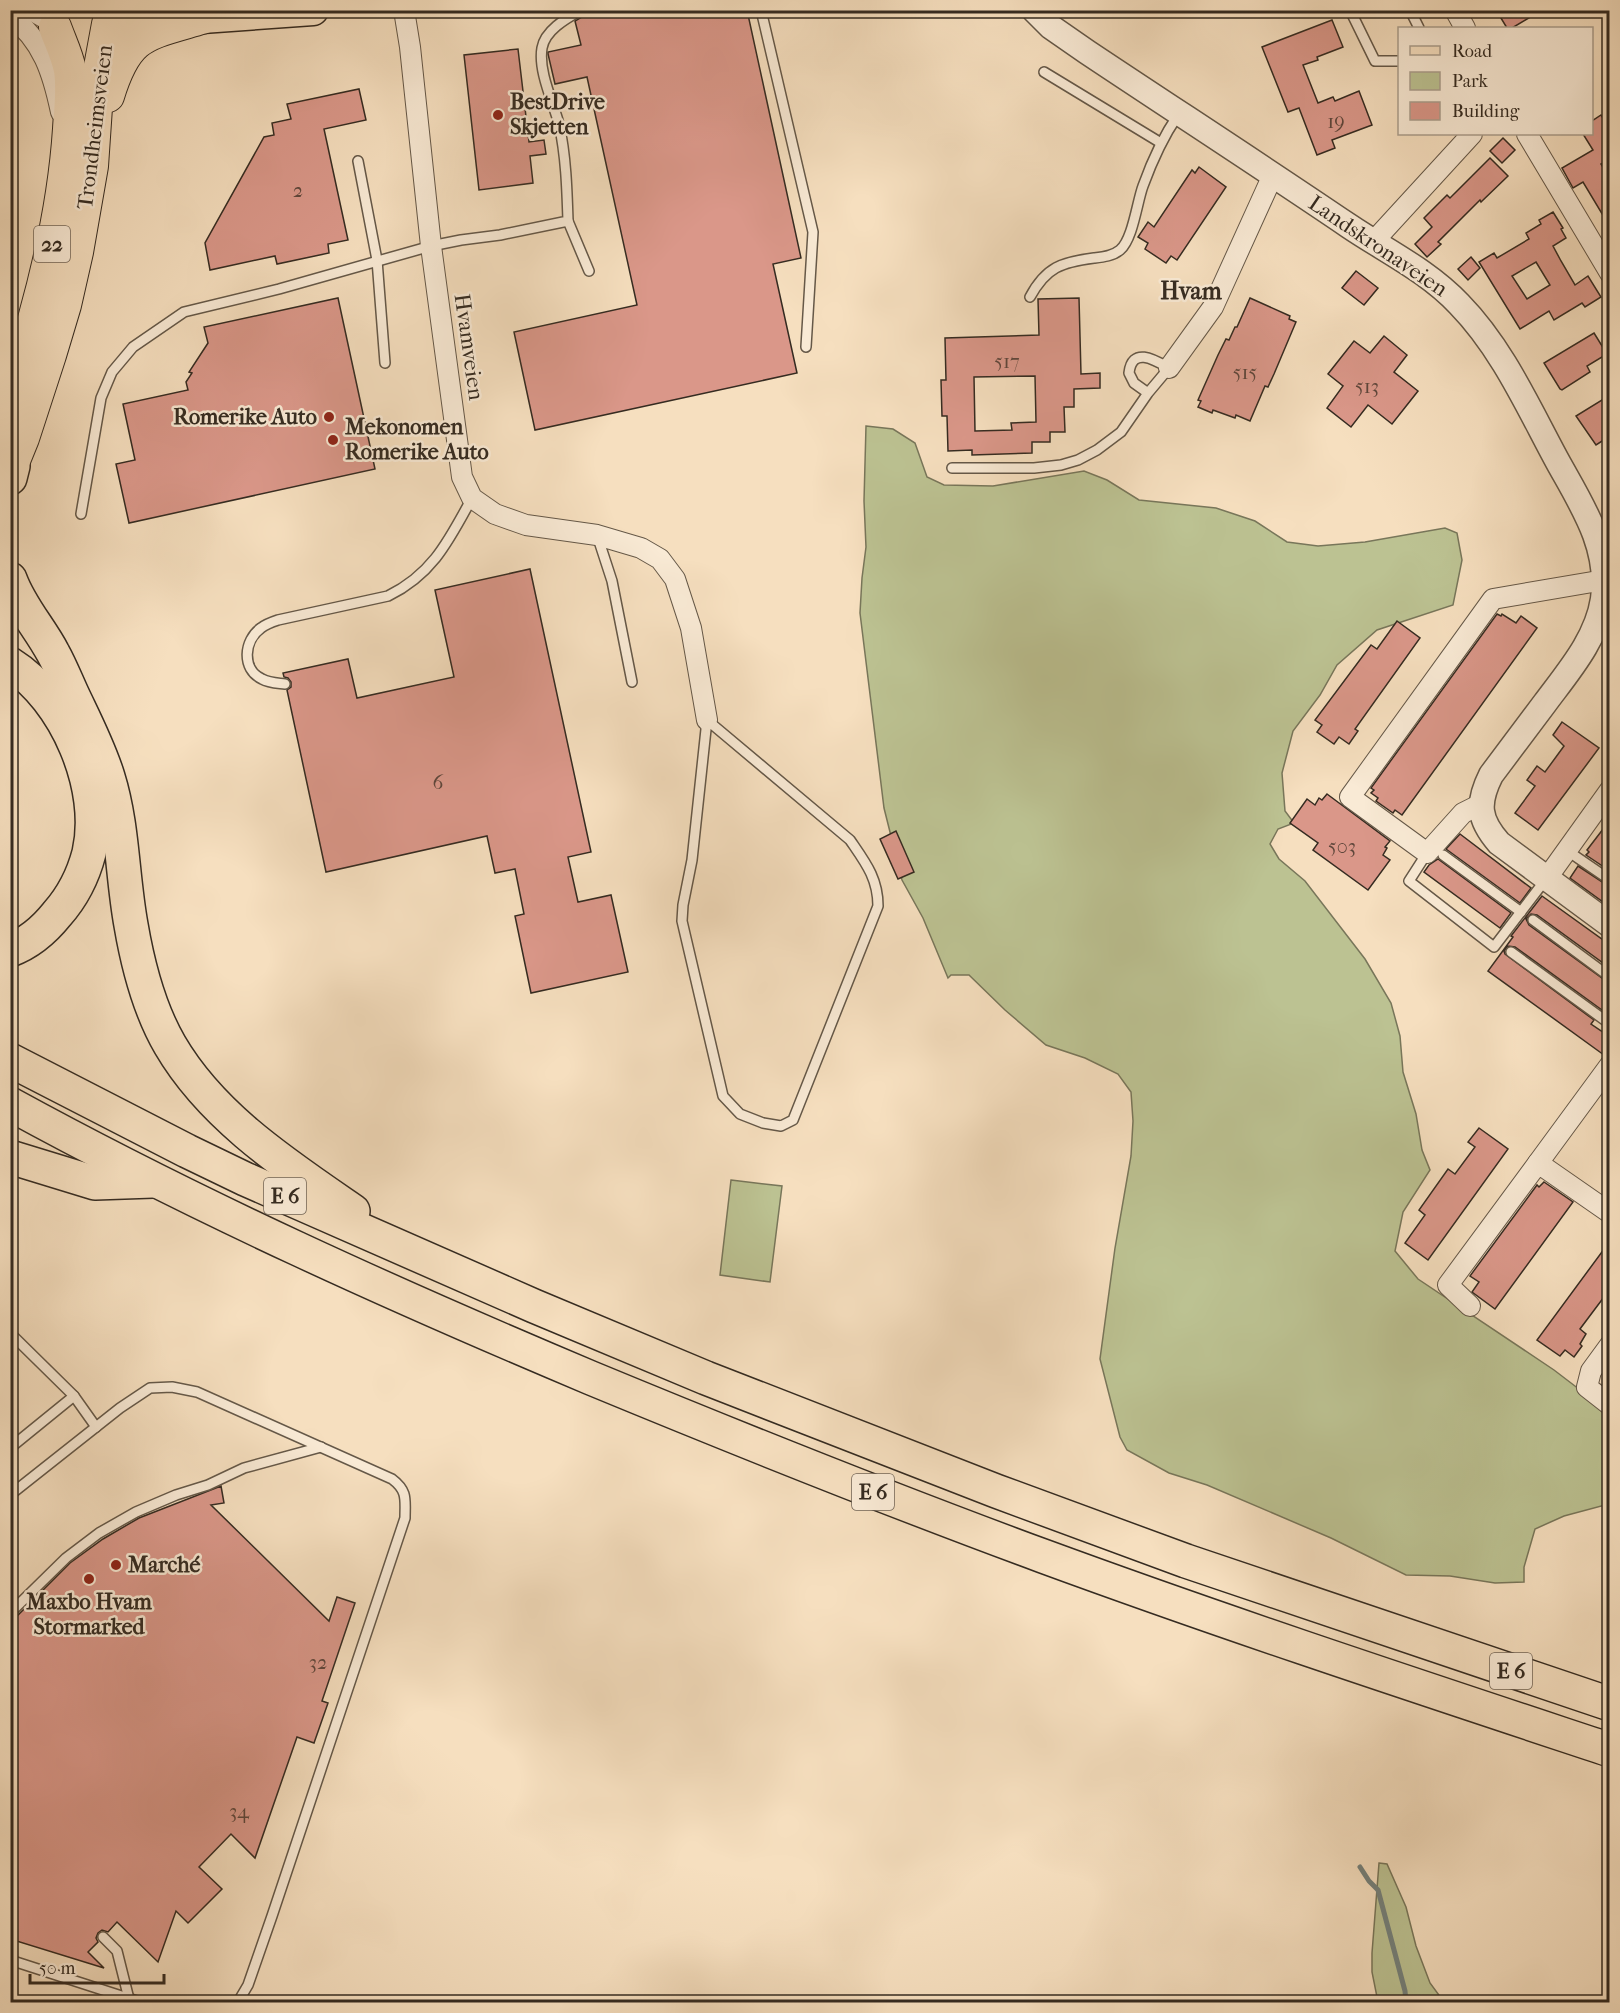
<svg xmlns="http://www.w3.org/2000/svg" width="1620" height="2013" viewBox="0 0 1620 2013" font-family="'IM FELL French Canon',serif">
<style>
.green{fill:#bcc292;stroke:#78765a;stroke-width:1.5}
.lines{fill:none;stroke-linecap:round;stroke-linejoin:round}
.stream{stroke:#74817c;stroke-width:5}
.building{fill:#da9789;stroke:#352b21;stroke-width:1.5;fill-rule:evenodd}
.service-casing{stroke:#655848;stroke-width:12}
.minor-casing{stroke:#655848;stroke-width:22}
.tertiary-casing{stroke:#655848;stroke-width:27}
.primary-casing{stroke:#352b21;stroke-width:33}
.trunk-casing{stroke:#352b21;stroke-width:34}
.motorway-casing{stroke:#352b21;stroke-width:36}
.service{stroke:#f9ead5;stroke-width:9}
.minor{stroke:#f9ead5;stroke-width:20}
.tertiary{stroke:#f9ead5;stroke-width:24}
.primary{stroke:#f6dfbf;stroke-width:30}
.trunk{stroke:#f6dfbf;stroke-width:32}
.motorway{stroke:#f6dfbf;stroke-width:33}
.poi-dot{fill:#8f2418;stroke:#f9ead5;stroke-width:2}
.labels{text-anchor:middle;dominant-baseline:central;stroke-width:5;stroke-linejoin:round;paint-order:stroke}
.number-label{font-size:20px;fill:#5e463b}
.shield{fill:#f9ead5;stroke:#706457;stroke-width:1.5}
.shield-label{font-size:21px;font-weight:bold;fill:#352b21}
.poi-label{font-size:22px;font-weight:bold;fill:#352b21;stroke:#f9ead5;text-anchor:start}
.street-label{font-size:22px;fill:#352b21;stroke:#f9ead5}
.neighbourhood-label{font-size:24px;font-weight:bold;fill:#352b21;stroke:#f9ead5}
</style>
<rect width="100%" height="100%" fill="#f6dfbf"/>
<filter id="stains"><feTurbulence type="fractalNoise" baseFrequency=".00333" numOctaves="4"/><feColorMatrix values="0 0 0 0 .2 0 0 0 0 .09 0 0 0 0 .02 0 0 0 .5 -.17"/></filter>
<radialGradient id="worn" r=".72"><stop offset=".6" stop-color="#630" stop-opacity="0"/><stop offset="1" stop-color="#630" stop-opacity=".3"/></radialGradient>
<g class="green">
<polygon points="866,426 893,429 915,443 927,477 944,485 993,486 1084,471 1107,480 1139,500 1216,508 1255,521 1287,542 1318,546 1365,542 1445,528 1457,533 1462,560 1453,605 1377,630 1337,665 1320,695 1293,731 1282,773 1285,811 1294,823 1278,829 1270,844 1279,859 1305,881 1365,959 1391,1003 1400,1036 1403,1072 1416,1114 1422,1150 1430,1170 1403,1212 1395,1251 1418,1279 1554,1370 1609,1412 1609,1504 1564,1516 1535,1529 1524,1567 1524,1582 1495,1583 1450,1576 1406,1575 1331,1538 1207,1485 1169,1473 1127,1450 1120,1437 1100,1359 1115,1248 1131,1156 1133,1121 1131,1092 1118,1074 1085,1058 1046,1045 1005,1010 969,975 951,975 948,978 923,918 902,880 884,808 860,613 862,578 866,547 864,501"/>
<polygon points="731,1180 782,1186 770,1282 720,1275"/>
<polygon points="1379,1863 1387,1864 1406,1907 1416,1946 1430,1983 1444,2002 1378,2002 1372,1972 1372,1953"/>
</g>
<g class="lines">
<polyline class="stream" points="1360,1867 1369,1881 1378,1890 1405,1991 1406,2002"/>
</g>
<g class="building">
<polygon points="607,10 747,10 801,258 773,264 797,373 535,430 514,332 637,305 587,77 555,84 548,54 548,52 581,45 575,21 585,15"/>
<polygon points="1496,10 1542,10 1512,28 1507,28"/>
<polygon points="1332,20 1343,47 1317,57 1318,60 1303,65 1318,103 1333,97 1335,101 1359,91 1372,125 1332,140 1335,148 1317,155 1299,108 1288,112 1262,47"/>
<polygon points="518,49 529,142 544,140 546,154 530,156 533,183 479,190 464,55"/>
<polygon points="359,89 366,120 324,129 348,240 328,244 329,253 277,264 275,256 210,270 205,243 264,137 274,135 272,123 291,119 287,104"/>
<polygon points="1601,115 1610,129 1610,159 1601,164 1610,179 1610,227 1583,182 1573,188 1562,168 1593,150 1583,134 1592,134 1592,121"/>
<polygon points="1503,138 1515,150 1502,163 1490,151"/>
<polygon points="1490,158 1508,176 1481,202 1480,200 1438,242 1441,244 1427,257 1415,244 1432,227 1424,218 1447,195 1450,198"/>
<polygon points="1199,167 1226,187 1177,260 1171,256 1166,263 1145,249 1148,243 1138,237 1148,222 1154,227 1192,170 1195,173"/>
<path d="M1553,212L1563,228L1561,229L1566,238L1553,246L1561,261L1575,285L1588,276L1601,297L1585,307L1582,303L1554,320L1549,311L1520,329L1479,262L1494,253L1497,258L1529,239L1526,233L1541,224L1539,220ZM1536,262L1550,285L1527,299L1512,276Z"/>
<polygon points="1471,257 1480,268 1468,280 1458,269"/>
<polygon points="1356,271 1378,288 1364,305 1342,288"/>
<polygon points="338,298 375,469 129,523 116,464 135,460 123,404 188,390 186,382 192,373 189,372 208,343 204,327"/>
<path d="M1079,298L1081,374L1100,373V388L1074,389V407H1064L1065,432H1050V442H1032V453L972,455V450L948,451L947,416H942L941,380H946L945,338L1039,335L1038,299ZM1035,376L1036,422L1011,423L1012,430L975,431L974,377Z"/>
<polygon points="1250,298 1290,316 1289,319 1296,322 1274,374 1268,387 1265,386 1250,421 1236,415 1235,418 1213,410 1212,413 1198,407 1201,401 1198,400 1218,355 1226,339 1229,340 1235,327 1237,327"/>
<polygon points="1594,333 1607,354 1587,366 1590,372 1562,390 1560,389 1544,363"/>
<polygon points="1384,336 1407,355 1394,372 1418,391 1392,424 1368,405 1351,427 1327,408 1343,386 1328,374 1354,341 1370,353"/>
<polygon points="1610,395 1610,436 1596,445 1576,416"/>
<polygon points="530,569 591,852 568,857 578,902 611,895 628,972 531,993 515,916 524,914 515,869 495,873 487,836 326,872 287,690 291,687 291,682 288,678 284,677 283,673 348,659 357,698 454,677 435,590"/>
<polygon points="1497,614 1501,616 1502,614 1516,623 1521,616 1537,628 1402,815 1395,810 1393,813 1376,801 1378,798 1371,793 1374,790 1371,788"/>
<polygon points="1397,621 1420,638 1355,729 1358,731 1349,744 1339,737 1334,744 1317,732 1322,725 1315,720 1371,645 1377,649"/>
<polygon points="1562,722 1599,748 1538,830 1515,813 1535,786 1527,780 1537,766 1545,772 1564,746 1553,735"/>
<polygon points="1327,794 1390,841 1385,847 1387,848 1383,855 1390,860 1368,890 1313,850 1318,843 1290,823 1307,799 1315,805 1319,798 1322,800"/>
<polygon points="1610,820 1610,871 1586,855 1589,852 1587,850"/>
<polygon points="896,831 914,872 898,879 880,839"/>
<polygon points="1460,834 1531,888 1520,903 1446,849"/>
<polygon points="1438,859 1511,913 1500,928 1424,872 1429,865"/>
<polygon points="1578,866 1610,887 1610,907 1570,878"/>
<polygon points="1542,896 1610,945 1610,968 1537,915 1531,914 1526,919 1529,925 1610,984 1610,999 1602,1010 1515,947 1508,946 1504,951 1505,954 1594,1020 1591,1024 1610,1037 1610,1053 1604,1055 1488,971 1513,937 1511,936"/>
<polygon points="1479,1128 1508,1149 1428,1260 1405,1243 1425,1215 1419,1210 1448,1169 1455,1174 1475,1147 1468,1142"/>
<polygon points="1544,1182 1573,1202 1495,1309 1472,1292 1479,1282 1470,1276 1537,1185 1539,1187"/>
<polygon points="1610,1241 1610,1289 1580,1329 1586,1334 1580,1344 1582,1346 1574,1357 1565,1350 1560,1356 1537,1340"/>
<polygon points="221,1486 224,1503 211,1505 329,1621 337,1597 355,1603 322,1701 328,1703 314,1743 297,1737 255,1858 231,1834 199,1867 222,1889 188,1923 176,1911 158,1962 117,1922 108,1932 102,1930 98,1933 96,1938 98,1942 88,1952 104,1968 10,1939 10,1620 15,1618 70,1563 103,1539 139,1518"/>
</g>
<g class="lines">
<defs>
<g id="service">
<polyline points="761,10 813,232 806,347"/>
<polyline points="1350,10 1375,61 1400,61"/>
<polyline points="1410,10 1419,28"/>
<polyline points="1044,72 1161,143"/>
<polyline points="358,161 377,260 385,363"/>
<polyline points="568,221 589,271"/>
<path d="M1030,297C1046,267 1062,262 1094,258C1103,257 1113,256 1120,250C1133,239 1137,202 1143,186C1152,161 1163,137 1178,115"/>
<path d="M952,468H1034L1061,465L1078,460L1097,450L1121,432L1148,393L1169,368C1155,360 1132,346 1129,373L1134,383L1148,393"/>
<path d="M81,514L101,398L112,372L133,347L184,312L279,289L431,246L461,240L500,235L568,221C567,189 566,156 559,124C553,102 538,71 542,48C545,30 567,18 581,10"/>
<polyline points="597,535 612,581 632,682"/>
<path d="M285,684C277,683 269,683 262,679C241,669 244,640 261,628C266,624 272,622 278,620L388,596C433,574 449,540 472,498"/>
<path d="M707,720L850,840C865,862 878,878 878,906L793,1120L781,1126L763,1123L740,1114L723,1096L682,921L683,905L692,860Z"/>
<polyline points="1427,853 1409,881 1494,947 1546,879"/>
<polyline points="1443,855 1521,912"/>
<polyline points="1575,856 1610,880"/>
<polyline points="1533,920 1610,977"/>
<polyline points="1511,952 1610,1024"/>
<polyline points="10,1333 74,1396 96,1427"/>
<polyline points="10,1448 74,1396"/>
<path d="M10,1495L120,1408L150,1388L172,1387L197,1392L392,1479C408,1491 405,1500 405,1518L272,1916L248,1985L238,2002"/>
<polyline points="10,1613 66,1558 99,1533 136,1512 176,1495 208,1485 244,1468 321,1447"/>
<polyline points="103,1937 117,1951 129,1999"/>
<polyline points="10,1960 140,2002"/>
</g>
<g id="minor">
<polyline points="31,10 45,18"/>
<polyline points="404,10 410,47 431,246 462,477 472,498 495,514 526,525 597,535 641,548 660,559 675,579 691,628 707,720"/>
<polyline points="1455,10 1465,28"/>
<path d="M10,16C43,40 53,74 61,112"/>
<polyline points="1527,134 1610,273"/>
<polyline points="1373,242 1472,134"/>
<polyline points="1169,368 1213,307 1273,175"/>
<polyline points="1481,804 1463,813 1427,853 1350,797 1493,599 1610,579"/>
<polyline points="1547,878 1610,790"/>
<polyline points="1538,1163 1610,1065"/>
<polyline points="1470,1306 1448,1285 1538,1163 1610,1213"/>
<polyline points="1610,1345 1591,1371 1587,1387 1610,1405"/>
</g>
<path id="tertiary" d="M1034,10L1051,27L1087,52C1174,110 1262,167 1349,226C1386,251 1428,271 1459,304C1503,349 1529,409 1559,464C1583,507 1610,548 1603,599C1597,639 1568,672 1545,703C1527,727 1509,751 1491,775C1477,803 1478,819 1499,843L1610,925"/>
<polyline id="primary" points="110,21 202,18 313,10"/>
<g id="trunk">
<path d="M108,96C127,34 144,35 202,18"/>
<path d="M10,396C39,311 63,220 69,129C70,110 73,90 70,70C67,55 60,41 55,27"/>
<polyline points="10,470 23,438 50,355 65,305 77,252 92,166 98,78 108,24"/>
</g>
<g id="motorway">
<polyline points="10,478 13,466"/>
<path d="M10,579C20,607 40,628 53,653C62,669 68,686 76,702C88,727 100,751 108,777C123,825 122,876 131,925C138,966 149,1009 170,1045C212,1117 286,1165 353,1211"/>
<path d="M10,664C66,699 104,788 89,853C83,876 73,896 57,914C45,929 29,943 10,950"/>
<polyline points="10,1060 187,1151 245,1179 534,1306 706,1378 996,1491 1186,1561 1610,1704"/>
<path d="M10,1104C198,1207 394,1295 591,1378C741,1440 891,1500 1043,1556C1231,1625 1420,1687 1610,1750"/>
<polyline points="10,1157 95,1183 153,1181"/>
</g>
</defs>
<use href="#service" class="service-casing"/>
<use href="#minor" class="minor-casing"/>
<use href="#tertiary" class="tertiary-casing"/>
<use href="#primary" class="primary-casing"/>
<use href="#trunk" class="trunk-casing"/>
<use href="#motorway" class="motorway-casing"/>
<use href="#service" class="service"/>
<use href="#minor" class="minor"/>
<use href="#tertiary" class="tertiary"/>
<use href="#primary" class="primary"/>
<use href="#trunk" class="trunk"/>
<use href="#motorway" class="motorway"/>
</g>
<g class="poi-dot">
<circle cx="498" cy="115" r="6"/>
<circle cx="329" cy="417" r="6"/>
<circle cx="333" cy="440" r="6"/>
<circle cx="116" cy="1565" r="6"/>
<circle cx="89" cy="1579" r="6"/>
</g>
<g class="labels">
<g class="number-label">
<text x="1336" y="121">19</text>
<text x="298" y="190">2</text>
<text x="1007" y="361">517</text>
<text x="1245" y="372">515</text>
<text x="1367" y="386">513</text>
<text x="438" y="782">6</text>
<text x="1342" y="846">503</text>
<text x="318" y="1662">32</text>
<text x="239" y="1811">34</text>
</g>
<g class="shield">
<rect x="34" y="226" width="36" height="36" rx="4.5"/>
<rect x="264" y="1178" width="42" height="36" rx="4.5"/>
<rect x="852" y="1474" width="42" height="36" rx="4.5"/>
<rect x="1490" y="1653" width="42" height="36" rx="4.5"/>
</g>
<g class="shield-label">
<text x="52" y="244">22</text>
<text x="285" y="1196">E 6</text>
<text x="873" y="1492">E 6</text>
<text x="1511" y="1671">E 6</text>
</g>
<g class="poi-label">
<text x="510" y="102">BestDrive<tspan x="510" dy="25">Skjetten</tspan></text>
<text x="317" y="417" text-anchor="end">Romerike Auto</text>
<text x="345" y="427">Mekonomen<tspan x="345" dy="25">Romerike Auto</tspan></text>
<text x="128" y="1565">Marché</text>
<text x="89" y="1602" text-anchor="middle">Maxbo Hvam<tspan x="89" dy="25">Stormarked</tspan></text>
</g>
<g class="street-label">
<text transform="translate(95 127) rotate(-83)">Trondheimsveien</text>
<text transform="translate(1378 246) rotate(34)">Landskronaveien</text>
<text transform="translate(469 347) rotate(82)">Hvamveien</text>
</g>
<g class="neighbourhood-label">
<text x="1191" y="291">Hvam</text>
</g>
</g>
<rect width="1620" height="2013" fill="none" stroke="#f6dfbf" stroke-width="36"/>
<rect x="12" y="12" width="1596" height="1989" fill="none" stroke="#352b21" stroke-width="3"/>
<rect x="18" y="18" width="1584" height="1977" fill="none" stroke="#352b21" stroke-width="1.5"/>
<rect x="1398" y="27" width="195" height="108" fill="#f9ead5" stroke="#ab9e8d" stroke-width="1.5"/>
<rect x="1410" y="46" width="30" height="9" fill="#f6dfbf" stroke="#ab9e8d" stroke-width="1.5"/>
<text x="1452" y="57" font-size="18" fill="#352b21">Road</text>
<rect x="1410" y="72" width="30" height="18" fill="#bcc292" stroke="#ab9e8d" stroke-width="1.5"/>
<text x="1452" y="87" font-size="18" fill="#352b21">Park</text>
<rect x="1410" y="102" width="30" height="18" fill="#da9789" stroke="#ab9e8d" stroke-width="1.5"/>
<text x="1452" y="117" font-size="18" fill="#352b21">Building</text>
<path d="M30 1974v9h134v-9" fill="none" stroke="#352b21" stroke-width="3"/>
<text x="39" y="1974" font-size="18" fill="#352b21" stroke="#f9ead5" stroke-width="4.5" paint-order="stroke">50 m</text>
<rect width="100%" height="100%" filter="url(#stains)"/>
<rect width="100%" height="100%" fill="url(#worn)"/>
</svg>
